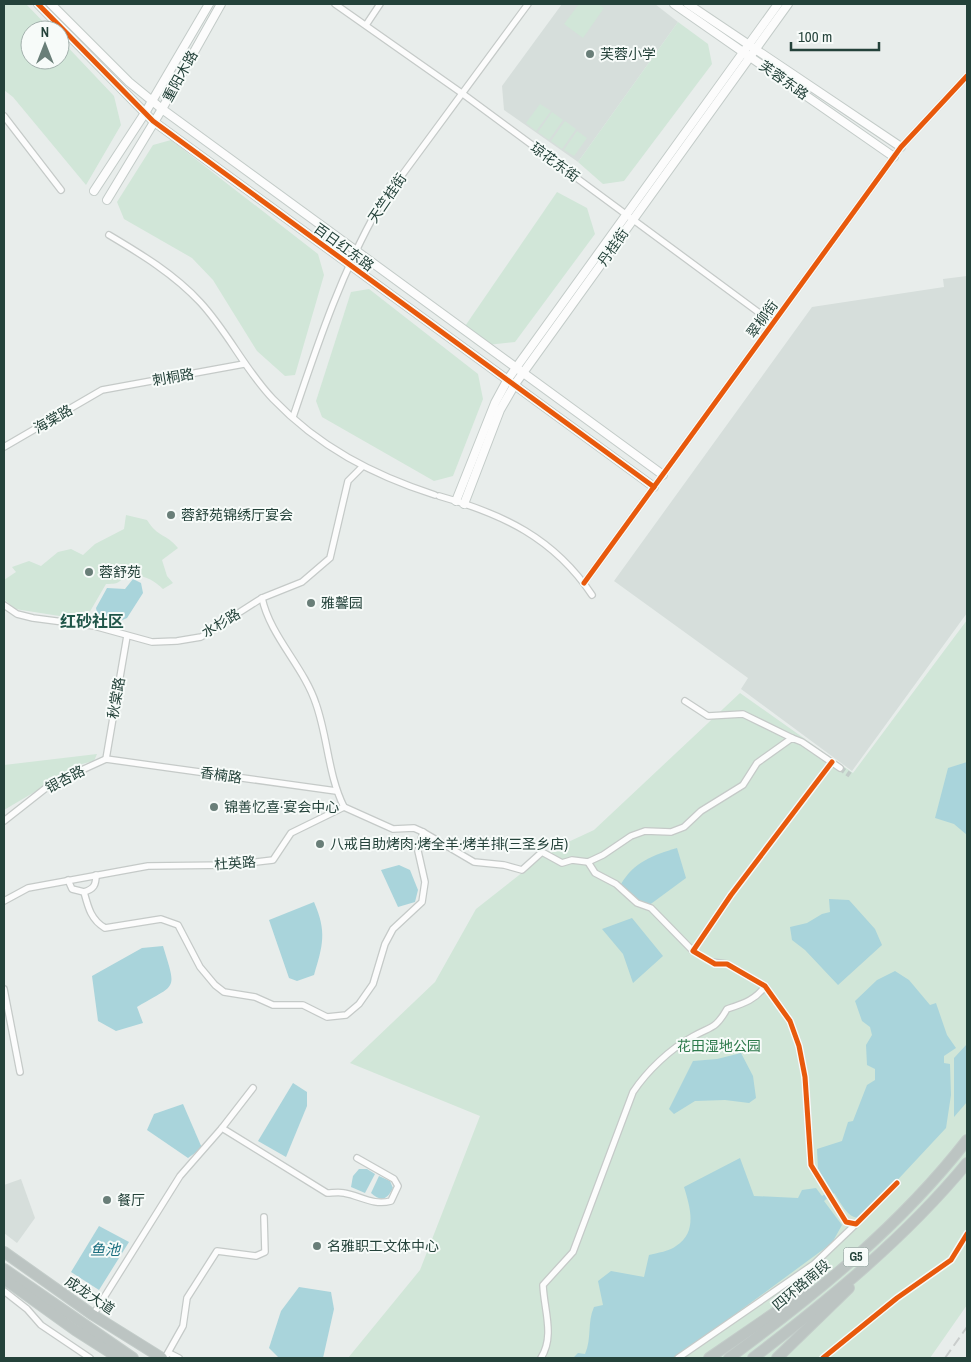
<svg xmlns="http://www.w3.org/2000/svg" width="971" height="1362" viewBox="0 0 971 1362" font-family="'Archivo Narrow','Noto Sans SC',sans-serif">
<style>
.built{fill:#d6dedb}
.green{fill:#d1e6d8}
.water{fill:#a9d4db}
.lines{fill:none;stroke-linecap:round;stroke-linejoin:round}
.street-tunnel{stroke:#c1cbc8;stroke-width:5.5;stroke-dasharray:5.5 3;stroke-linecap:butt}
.street-casing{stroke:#c5cac8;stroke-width:8}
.secondary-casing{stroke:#c3cbc8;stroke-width:10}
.highway-casing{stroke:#c3ccc9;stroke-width:12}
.street{stroke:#fcfcfc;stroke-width:5.5}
.secondary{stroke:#fcfcfc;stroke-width:8}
.highway{stroke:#bcc4c2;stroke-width:10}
.rail{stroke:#c9cdcc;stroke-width:2;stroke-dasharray:10 5;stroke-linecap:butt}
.cycleway-casing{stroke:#f7fbf9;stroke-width:8}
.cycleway{stroke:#e8590c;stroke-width:5}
.poi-dot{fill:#697e78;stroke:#f7fbf9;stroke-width:2}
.labels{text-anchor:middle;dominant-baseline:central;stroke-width:4;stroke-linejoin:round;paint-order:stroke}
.shield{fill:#f7fbf9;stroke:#637a73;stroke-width:1}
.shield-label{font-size:12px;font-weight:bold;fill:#24423a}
.poi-label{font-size:14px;fill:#24423a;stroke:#f7fbf9;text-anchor:start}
.street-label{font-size:14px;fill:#24423a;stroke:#f7fbf9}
.park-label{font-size:14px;fill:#2d7a4b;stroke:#f7fbf9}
.water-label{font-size:15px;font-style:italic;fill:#1c6f80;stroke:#f7fbf9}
.quarter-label{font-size:16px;font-weight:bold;fill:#1f5548;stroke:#f7fbf9}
</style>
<rect width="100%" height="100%" fill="#e8edeb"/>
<g class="built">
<polygon points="562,4 655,4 678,22 578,162 504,110 502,86"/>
<polygon points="967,276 967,613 852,771 741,689 748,678 614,581 812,307 944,287 943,279"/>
<polygon points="21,1179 35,1218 17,1243 4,1233 4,1185"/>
</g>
<g class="green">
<polygon points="4,4 26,4 51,30 30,30 30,60 60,60 60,39 114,96 121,125 86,185 13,97 4,90"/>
<polygon points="579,4 598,4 604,8 583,38 564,24"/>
<polygon points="678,22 708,44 712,64 624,181 603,184 578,162"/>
<polygon points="540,104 551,111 536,131 526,123"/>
<polygon points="552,112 563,120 549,140 538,132"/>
<polygon points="565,121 576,129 562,149 551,141"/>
<polygon points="577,131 587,138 574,156 564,150"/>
<polygon points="171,140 318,254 324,275 295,375 285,376 257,351 213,280 192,258 124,219 117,202 153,145"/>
<polygon points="557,192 587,208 595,234 515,342 478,346 461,332"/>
<polygon points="369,289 478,374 483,399 453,476 434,481 322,417 316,401 351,292"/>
<path d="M126,515L147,520C158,538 166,533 178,548L162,560L167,576L173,583L163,589C153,580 142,573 127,577C116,581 123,584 106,584L85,620L15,609L4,599V580L16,572L12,567L29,561L41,566L58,552L71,549L83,555L95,544L124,529Z"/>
<polygon points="967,620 967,1305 930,1358 348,1358 420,1270 480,1116 350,1063 435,982 476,909 551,850 594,830 740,693 853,773"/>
<polygon points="97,754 94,761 82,764 4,810 4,765"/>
</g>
<g class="water">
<polygon points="133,579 141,583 143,593 127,618 116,623 98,617 96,608 107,588 125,589"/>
<polygon points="967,762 967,835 954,824 935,818 948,768"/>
<path d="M677,848L686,878L648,906L638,902L621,884C634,862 653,855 677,848Z"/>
<polygon points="399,865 410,870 418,890 415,902 398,907 381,870"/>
<polygon points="829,899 849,900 875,929 882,945 838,985 805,950 792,940 790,927 807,923 822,914 830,912"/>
<path d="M314,902C327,932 323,945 314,975L297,981L289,978L269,920Z"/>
<polygon points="632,918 663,956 633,983 623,954 602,929"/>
<path d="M163,946C177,992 177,983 137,1007L143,1023L116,1031L98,1021L92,976L142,948Z"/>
<path d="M895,971L909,980L930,1005L936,1003L947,1035L956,1048L944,1056V1063L950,1064L951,1095L946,1128L862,1218C847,1219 842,1204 834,1193L824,1201L842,1225L832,1243L685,1351L672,1358H573L578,1353L585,1354C592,1338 587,1322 594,1307L603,1305L598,1281L611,1271L644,1277L649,1255C657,1253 670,1251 676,1246C698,1232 690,1207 684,1187L740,1158L754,1196L798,1198L802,1190L816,1188L822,1196L831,1190L818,1169L817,1149L842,1141L848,1122L853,1121L867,1085L875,1080V1069L867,1065L866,1045L872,1035L870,1027L862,1021L855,1001L877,980Z"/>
<polygon points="967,1044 967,1102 954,1117 954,1058"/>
<polygon points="741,1053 753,1076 756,1098 749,1103 725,1100 695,1101 674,1114 669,1109 693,1061 717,1059"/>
<polygon points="293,1083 307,1092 307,1106 286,1157 258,1141"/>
<polygon points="183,1104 202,1148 188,1158 147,1130 154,1114"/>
<polygon points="359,1169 367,1169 375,1174 365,1193 351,1187 353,1176"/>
<path d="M379,1176L390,1181L393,1188C387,1200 381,1202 371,1193Z"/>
<polygon points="99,1226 129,1242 99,1290 71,1272"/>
<polygon points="299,1287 331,1292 334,1309 323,1358 279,1358 269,1348 281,1311"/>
</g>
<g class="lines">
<g class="street-tunnel">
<polyline points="840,768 850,775"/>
<polyline points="700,955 712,962"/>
</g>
<defs>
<g id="street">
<polyline points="335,4 463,94 773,323"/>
<polyline points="366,25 380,4"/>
<polyline points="4,116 61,190"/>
<path d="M109,235C141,254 174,274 200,302C228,332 245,370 273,399C319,447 373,475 435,495"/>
<path d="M293,417C318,343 341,273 380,205L528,4"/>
<polyline points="4,447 102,390 244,364"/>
<path d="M439,496C503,514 554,538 592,595"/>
<polyline points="584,583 901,147 967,76"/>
<polyline points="4,605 17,614 33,618 94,626 152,642 177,641 201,637 262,598 302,582 330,558 348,481 362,467"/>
<polyline points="685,701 708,716 743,714 792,738"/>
<polyline points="106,759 127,636"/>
<polyline points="344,807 393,829 414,828 423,832 474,862 504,865 522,870 542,852 562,863 572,860 588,862 603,855 631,836 645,831 671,832 684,827 701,811 743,785 757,763 792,738 802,742 840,768"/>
<polyline points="4,821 51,784 106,759 336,791"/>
<polyline points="588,862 595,873 616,884 637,903 651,908 693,951"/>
<path d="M68,880L72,889L84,892C94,889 96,885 96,875"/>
<path d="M84,892C88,907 91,920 105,928L161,919L178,925L200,967L215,985L224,992L255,997L273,1005H303L327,1017L346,1015L359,1004L373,984L385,944L393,929L422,902L425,882L418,851L423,832"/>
<path d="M4,901L28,888L148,866L230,865L273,860L291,833L344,807C328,775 328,738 316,704C304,667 270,636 262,598"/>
<polyline points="700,955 693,951 731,895 832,762"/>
<polyline points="712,962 727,964 765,986 790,1021 799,1046 805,1077 811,1165 846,1222 856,1224 897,1183"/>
<polyline points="4,989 20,1072"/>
<polyline points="222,1128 253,1088"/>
<polyline points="4,1291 27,1309 41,1325 90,1358"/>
<path d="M93,1315L180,1176L222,1128L327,1193C332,1193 339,1192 344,1193C361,1196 373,1206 391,1201L398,1186L394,1179L357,1158"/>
<polyline points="169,1353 179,1358"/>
<polyline points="165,1358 183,1326 187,1298 217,1251 256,1256 265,1252 264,1217"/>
<path d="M541,1358C555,1336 544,1310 543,1285L573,1252L633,1092C647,1071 670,1049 692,1037C711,1026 715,1030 727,1009C742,1004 756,1000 765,986"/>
<polyline points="678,1358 814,1264 856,1224"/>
</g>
<g id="secondary">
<polyline points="38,4 153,121 654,487"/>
<polyline points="51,4 129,82 162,109 663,475"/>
<polyline points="674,4 894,157"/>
<polyline points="688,4 901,147"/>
<polyline points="94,191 145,113 209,4"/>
<polyline points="107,200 162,109 221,4"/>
<polyline points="456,501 495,403 508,379 778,4"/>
<polyline points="464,504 500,410 515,384 788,4"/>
</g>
<g id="highway">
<polyline points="4,1252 93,1315 162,1358"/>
<polyline points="4,1269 133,1358"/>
<polyline points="4,1279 75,1330 119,1358"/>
<polyline points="709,1358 805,1292"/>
<path d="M729,1358C816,1294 901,1225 967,1140"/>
<path d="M753,1358C830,1299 905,1238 967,1163"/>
<polyline points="777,1358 849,1288"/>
</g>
</defs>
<use href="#street" class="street-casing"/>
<use href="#secondary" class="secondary-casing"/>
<use href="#highway" class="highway-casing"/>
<use href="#street" class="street"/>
<use href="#secondary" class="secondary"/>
<use href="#highway" class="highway"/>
<polyline class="rail" points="945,1358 967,1327"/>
<defs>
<g id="cycleway">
<polyline points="38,4 153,121 654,487"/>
<polyline points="584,583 901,147 967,76"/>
<polyline points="832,762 731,895 693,951 715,964 727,964 765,986 790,1021 799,1046 805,1077 811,1165 846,1222 856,1224 897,1183"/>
<polyline points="823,1358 897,1298 951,1260 967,1234"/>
</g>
</defs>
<use href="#cycleway" class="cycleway-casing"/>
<use href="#cycleway" class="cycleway"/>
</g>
<g class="poi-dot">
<circle cx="590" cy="54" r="5"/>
<circle cx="171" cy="515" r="5"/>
<circle cx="89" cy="572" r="5"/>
<circle cx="311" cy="603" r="5"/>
<circle cx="214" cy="807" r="5"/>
<circle cx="320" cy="844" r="5"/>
<circle cx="107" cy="1200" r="5"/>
<circle cx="317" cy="1246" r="5"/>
</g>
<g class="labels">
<rect class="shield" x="843.5" y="1247.5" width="25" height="19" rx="4"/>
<g class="shield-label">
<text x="856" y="1257">G5</text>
</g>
<g class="poi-label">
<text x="600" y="54">芙蓉小学</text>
<text x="181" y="515">蓉舒苑锦绣厅宴会</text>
<text x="99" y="572">蓉舒苑</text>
<text x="321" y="603">雅馨园</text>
<text x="224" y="807">锦善忆喜·宴会中心</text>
<text x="330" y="844">八戒自助烤肉·烤全羊·烤羊排(三圣乡店)</text>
<text x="117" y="1200">餐厅</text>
<text x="327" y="1246">名雅职工文体中心</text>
</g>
<g class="street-label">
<text transform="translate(180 76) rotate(-61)">重阳木路</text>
<text transform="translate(784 80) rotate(35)">芙蓉东路</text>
<text transform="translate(555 162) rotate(36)">琼花东街</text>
<text transform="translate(387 198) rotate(-56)">天竺桂街</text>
<text transform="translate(344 247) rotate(36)">百日红东路</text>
<text transform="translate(613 247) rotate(-55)">丹桂街</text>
<text transform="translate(762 319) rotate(-54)">翠柳街</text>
<text transform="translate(173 377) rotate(-10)">刺桐路</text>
<text transform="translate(53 419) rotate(-30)">海棠路</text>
<text transform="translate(221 623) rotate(-31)">水杉路</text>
<text transform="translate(116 698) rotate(-80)">秋棠路</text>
<text transform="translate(221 775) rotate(8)">香楠路</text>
<text transform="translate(65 779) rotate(-28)">银杏路</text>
<text transform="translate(235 863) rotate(-4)">杜英路</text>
<text transform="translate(801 1285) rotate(-40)">四环路南段</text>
<text transform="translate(90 1295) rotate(34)">成龙大道</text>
</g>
<g class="park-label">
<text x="719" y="1046">花田湿地公园</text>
</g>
<g class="water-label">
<text x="105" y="1249">鱼池</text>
</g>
<g class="quarter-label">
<text x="92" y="621">红砂社区</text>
</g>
</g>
<rect width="971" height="1362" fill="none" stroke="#24423a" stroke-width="10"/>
<g transform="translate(45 45)"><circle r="24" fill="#f7fbf9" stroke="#a3b1ad"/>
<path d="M0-4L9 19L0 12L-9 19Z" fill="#697e78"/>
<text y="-8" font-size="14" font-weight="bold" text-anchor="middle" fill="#24423a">N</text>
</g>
<path d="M791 42v8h88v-8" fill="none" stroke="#24423a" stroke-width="2.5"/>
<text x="798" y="42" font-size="15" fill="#24423a" stroke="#f7fbf9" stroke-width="4" paint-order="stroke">100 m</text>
</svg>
